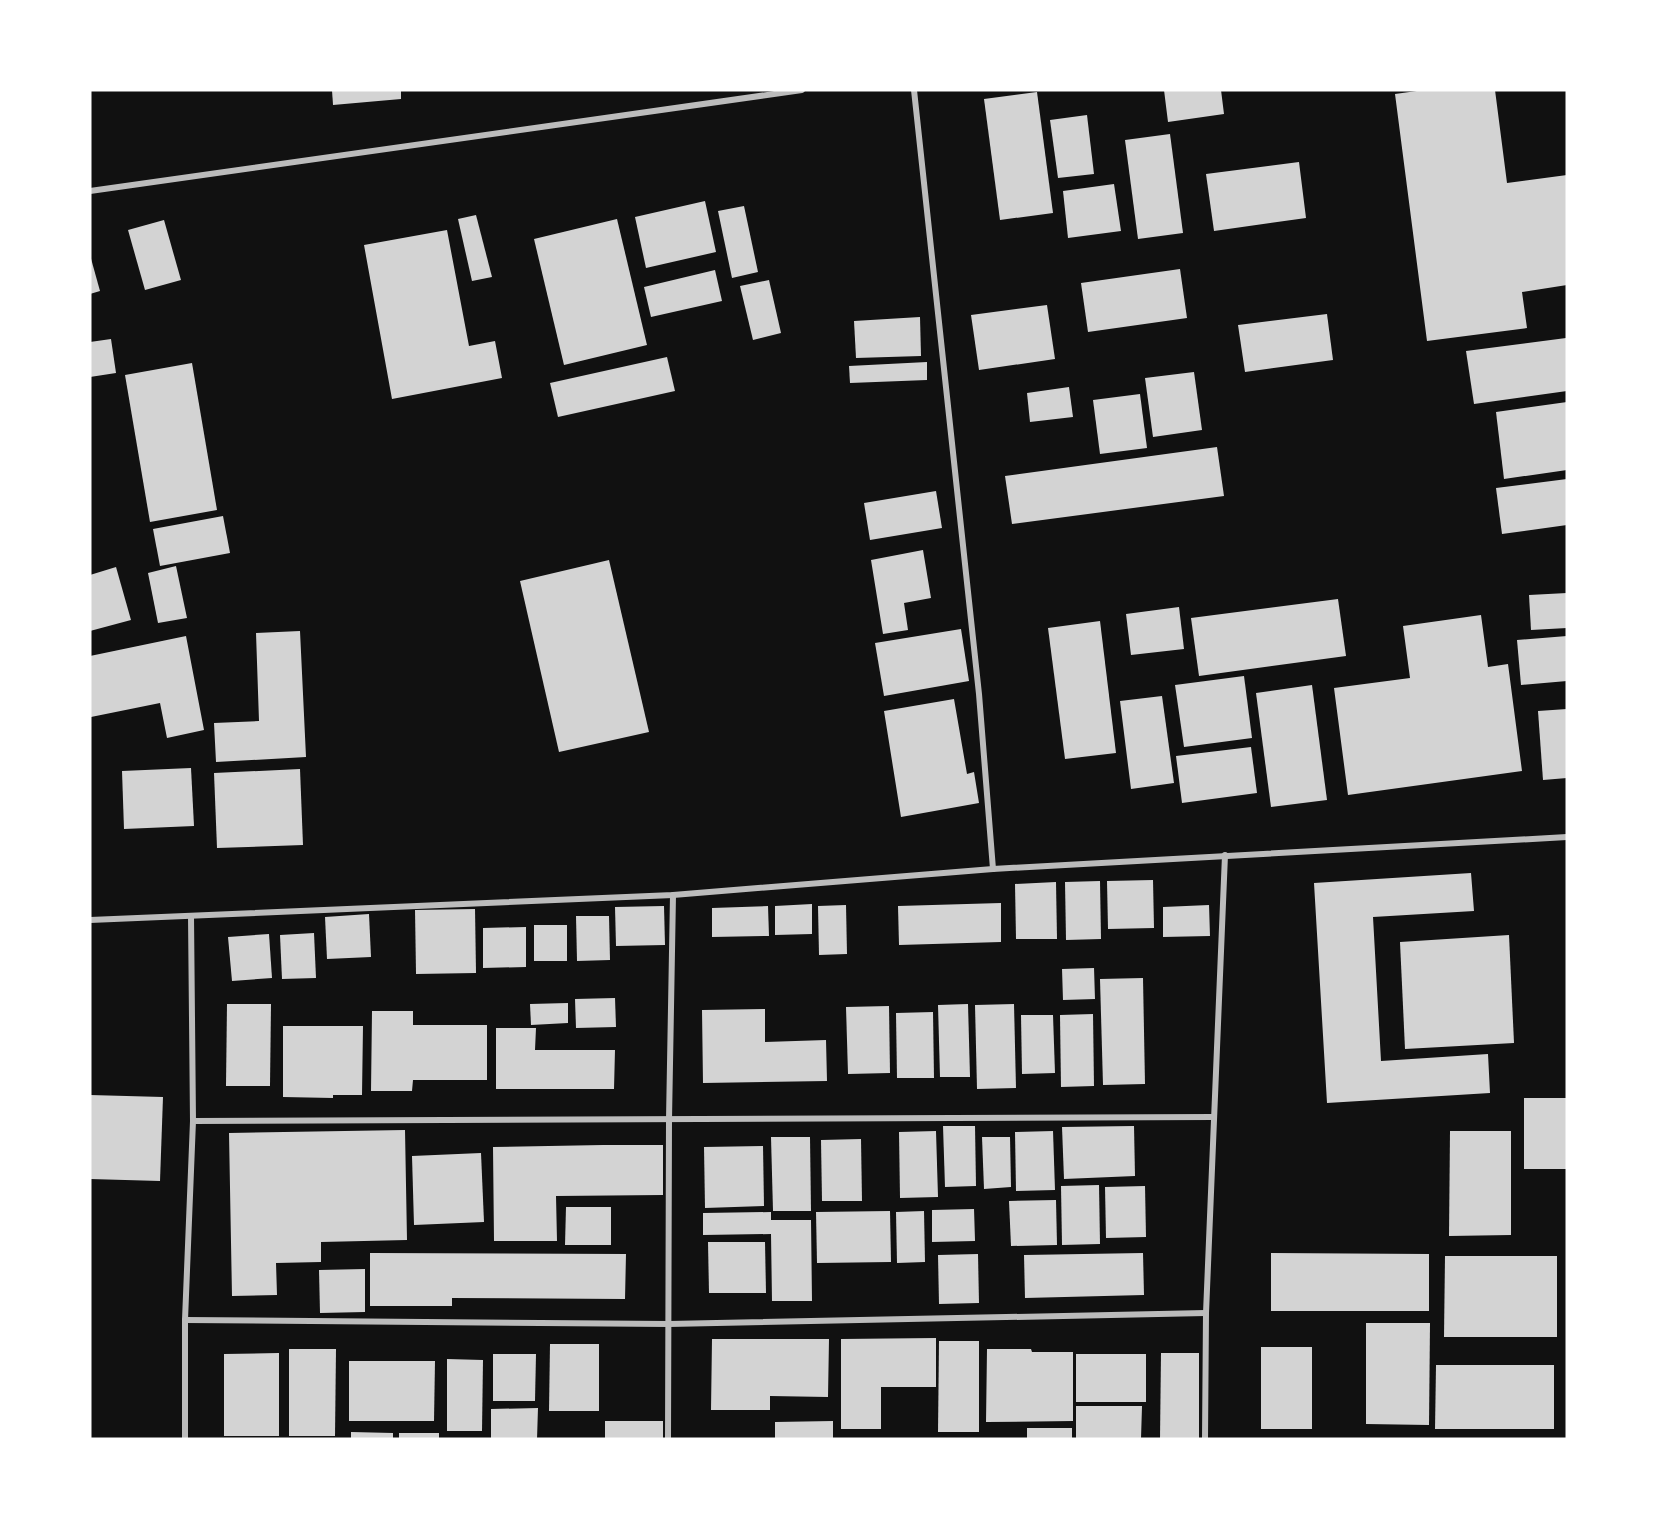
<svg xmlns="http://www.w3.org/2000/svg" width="1657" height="1529" viewBox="0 0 1657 1529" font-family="'Fira Sans Condensed',sans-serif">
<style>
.building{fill:#d3d3d3}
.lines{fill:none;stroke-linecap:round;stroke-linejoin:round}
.minor{stroke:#bcbcbc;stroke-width:6}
</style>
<rect width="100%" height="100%" fill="#111"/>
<g class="building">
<polygon points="332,90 401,90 401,99 333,105"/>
<polygon points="1164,90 1221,90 1224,114 1168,122"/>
<polygon points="1424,90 1495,90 1507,183 1567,175 1567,285 1522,292 1527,328 1427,341 1395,94"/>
<polygon points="1037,92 1053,213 1000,220 984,99"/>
<polygon points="1087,115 1094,174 1058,178 1050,120"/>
<polygon points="1170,134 1183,233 1138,239 1125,140"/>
<polygon points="1299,162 1306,218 1214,231 1206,174"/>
<polygon points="1114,184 1121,231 1068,238 1063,191"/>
<polygon points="705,201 716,252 646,268 635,217"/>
<polygon points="744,206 758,272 732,278 718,211"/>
<polygon points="476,215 492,277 472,281 458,219"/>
<polygon points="617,219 647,345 564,365 534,239"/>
<polygon points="164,220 181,280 145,290 128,230"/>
<polygon points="447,230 469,346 495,341 502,378 392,399 364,245"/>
<polygon points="90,255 100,291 90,294"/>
<polygon points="1180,269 1187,318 1088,332 1081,283"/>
<polygon points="715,270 722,301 651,317 644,287"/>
<polygon points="769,280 781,333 753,340 740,286"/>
<polygon points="1047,305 1055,359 979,370 971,315"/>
<polygon points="1327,314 1333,360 1245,372 1238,325"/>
<polygon points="920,317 921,356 856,358 854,321"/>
<polygon points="1566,338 1567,391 1474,404 1466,351"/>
<polygon points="111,339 116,373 90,377 90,342"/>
<polygon points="667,357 675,391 558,417 550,383"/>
<polygon points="927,362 927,380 850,383 849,366"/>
<polygon points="192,363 217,510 150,522 125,375"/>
<polygon points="1194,372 1202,430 1153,437 1145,378"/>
<polygon points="1069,387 1073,417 1030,422 1027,393"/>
<polygon points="1140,394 1147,448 1100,454 1093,400"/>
<polygon points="1567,402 1567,470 1504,479 1496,412"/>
<polygon points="1217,447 1224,496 1012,524 1005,476"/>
<polygon points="1567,479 1567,525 1502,534 1496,488"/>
<polygon points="936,491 942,528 870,540 864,503"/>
<polygon points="223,516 230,553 160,566 153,529"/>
<polygon points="923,550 931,598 904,603 908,630 883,634 871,560"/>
<polygon points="609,560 649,732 559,752 520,581"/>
<polygon points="176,566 187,618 158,623 148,573"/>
<polygon points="116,567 131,620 90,631 90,575"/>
<polygon points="1567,593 1567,628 1531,630 1529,595"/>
<polygon points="1338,599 1346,656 1199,676 1191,618"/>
<polygon points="1179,607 1184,649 1131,655 1126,614"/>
<polygon points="1481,615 1488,667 1508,664 1522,771 1348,795 1334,688 1410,678 1403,626"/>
<polygon points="1100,621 1116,753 1065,759 1048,628"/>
<polygon points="961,629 969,681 884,696 875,643"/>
<polygon points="300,631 306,757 216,762 214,723 259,721 256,633"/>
<polygon points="186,636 204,730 167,738 160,703 91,717 90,656"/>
<polygon points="1567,636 1567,681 1521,685 1517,640"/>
<polygon points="1244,676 1252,738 1184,747 1175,685"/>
<polygon points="1312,685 1327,800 1271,807 1256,693"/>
<polygon points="1162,696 1174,783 1131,789 1120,701"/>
<polygon points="954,699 967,774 974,772 979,803 901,817 884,711"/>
<polygon points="1567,709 1567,778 1543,780 1538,711"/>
<polygon points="1251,747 1257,793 1182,803 1176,756"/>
<polygon points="191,768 194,826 124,829 122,771"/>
<polygon points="300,769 303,845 217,848 214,773"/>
<polygon points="1471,873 1474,911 1373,917 1381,1061 1488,1054 1490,1093 1327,1103 1314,883"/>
<polygon points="1153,880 1154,928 1108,929 1107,881"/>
<polygon points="1100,881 1101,939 1066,940 1065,882"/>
<polygon points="1056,882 1057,939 1016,939 1015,884"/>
<polygon points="1001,903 1001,942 899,945 898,906"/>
<polygon points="812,904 812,934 775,935 775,906"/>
<polygon points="846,905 847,954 819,955 818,906"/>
<polygon points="1209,905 1210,936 1163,937 1163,907"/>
<polygon points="664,906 665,945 616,946 615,907"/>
<polygon points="768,906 769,936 712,937 712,908"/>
<polygon points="475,909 476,973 416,974 415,910"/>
<polygon points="369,914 371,957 327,959 325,917"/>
<polygon points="576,916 609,916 610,960 577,961"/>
<rect x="534" y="925" width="33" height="36"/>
<polygon points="526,927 526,967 483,968 483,928"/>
<polygon points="314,933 316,978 282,979 280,935"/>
<polygon points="269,934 272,978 232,981 228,937"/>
<polygon points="1509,935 1514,1043 1405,1049 1400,942"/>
<polygon points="1094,968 1095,999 1063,1000 1062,969"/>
<polygon points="1143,978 1145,1084 1103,1085 1100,979"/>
<polygon points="615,998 616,1027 576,1028 575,999"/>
<polygon points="568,1003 568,1023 531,1025 530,1004"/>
<polygon points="227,1004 271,1004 270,1086 226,1086"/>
<polygon points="968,1004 970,1077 940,1077 938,1005"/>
<polygon points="1014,1004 1016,1088 977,1089 975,1005"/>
<polygon points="889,1006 890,1073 848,1074 846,1007"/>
<polygon points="765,1009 765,1042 826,1040 827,1081 703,1083 702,1010"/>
<polygon points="372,1011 413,1011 413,1025 487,1025 487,1080 413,1080 412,1091 371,1091"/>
<polygon points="933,1012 934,1078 897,1078 896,1013"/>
<polygon points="1093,1014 1094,1086 1061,1087 1060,1015"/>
<polygon points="1021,1015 1053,1015 1055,1073 1022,1074"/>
<polygon points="283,1026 363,1026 362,1095 333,1095 333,1098 283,1097"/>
<polygon points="496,1028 536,1028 535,1050 615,1050 614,1089 496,1089"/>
<polygon points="90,1095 163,1097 160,1181 90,1179"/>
<rect x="1524" y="1098" width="43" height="71"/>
<polygon points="943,1126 975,1126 976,1186 945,1187"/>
<polygon points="1134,1126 1135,1176 1064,1179 1062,1127"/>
<polygon points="405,1130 407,1240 321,1242 321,1262 276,1263 277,1295 232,1296 229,1133"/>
<polygon points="936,1131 938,1197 900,1198 899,1132"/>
<polygon points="1053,1131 1055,1190 1016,1191 1015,1132"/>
<polygon points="1450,1131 1511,1131 1511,1235 1449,1236"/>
<polygon points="771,1137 810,1137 811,1211 773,1211"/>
<polygon points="982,1137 1010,1137 1011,1187 984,1189"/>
<polygon points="861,1139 862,1201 822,1201 821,1140"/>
<polygon points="603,1145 663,1145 663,1195 556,1196 557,1241 494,1241 493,1147"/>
<polygon points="763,1146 764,1206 705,1208 704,1147"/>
<polygon points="481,1153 484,1222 414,1225 412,1156"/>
<polygon points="1099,1185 1100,1244 1062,1245 1061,1186"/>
<polygon points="1145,1186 1146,1237 1106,1238 1105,1187"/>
<polygon points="1056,1200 1057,1245 1011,1246 1009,1201"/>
<polygon points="566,1207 611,1207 611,1245 565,1245"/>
<polygon points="974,1209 975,1241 932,1242 932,1210"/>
<polygon points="890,1211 891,1262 817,1263 816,1212"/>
<polygon points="924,1211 925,1262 897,1263 896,1212"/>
<polygon points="771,1212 771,1220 811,1220 812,1301 772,1301 771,1234 703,1235 703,1213"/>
<polygon points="708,1242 765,1242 766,1293 709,1293"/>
<polygon points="370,1253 626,1254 625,1299 452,1298 452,1306 370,1306"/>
<polygon points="1143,1253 1144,1295 1025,1298 1024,1255"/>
<polygon points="1271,1253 1429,1254 1429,1311 1271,1311"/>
<polygon points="978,1254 979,1303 939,1304 938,1255"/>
<polygon points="1445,1256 1557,1256 1557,1337 1444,1337"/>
<polygon points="365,1269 365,1312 320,1313 319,1270"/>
<polygon points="1366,1323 1430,1323 1429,1425 1366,1424"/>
<polygon points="936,1338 936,1387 881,1387 881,1429 841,1429 841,1339"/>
<polygon points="712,1339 829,1339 828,1397 770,1396 770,1410 711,1410"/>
<polygon points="939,1341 979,1341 979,1432 938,1432"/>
<polygon points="550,1344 599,1344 599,1411 549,1411"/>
<rect x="1261" y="1347" width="51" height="82"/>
<polygon points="289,1349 336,1349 335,1436 289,1436"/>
<polygon points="987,1349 1031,1349 1032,1352 1073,1352 1073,1421 986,1422"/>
<polygon points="279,1353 279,1436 224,1436 224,1354"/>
<polygon points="1161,1353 1199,1353 1199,1439 1160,1439"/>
<polygon points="493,1354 536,1354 535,1401 493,1401"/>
<rect x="1076" y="1354" width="70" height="48"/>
<polygon points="447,1359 483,1360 482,1431 447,1431"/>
<polygon points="349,1361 435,1361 434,1421 349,1421"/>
<polygon points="1436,1365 1554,1365 1554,1429 1435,1429"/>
<polygon points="1076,1406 1142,1406 1141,1439 1076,1439"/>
<polygon points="538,1408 537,1439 491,1439 491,1409"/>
<rect x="605" y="1421" width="58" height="18"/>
<polygon points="833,1421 833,1439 775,1439 775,1422"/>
<rect x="1027" y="1428" width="45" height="11"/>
<polygon points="351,1432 393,1433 393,1439 351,1439"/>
<rect x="399" y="1433" width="40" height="6"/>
</g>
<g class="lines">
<g class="minor">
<polyline points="914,90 979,694 993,869"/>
<polyline points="90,191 802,90"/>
<polyline points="90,920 673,895 993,869 1567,837"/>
<polyline points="193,1121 1213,1117"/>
<polyline points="185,1320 669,1324 1206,1313"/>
<polyline points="185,1439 185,1320 193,1121 191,916"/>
<polyline points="668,1439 669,1120 673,895"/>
<polyline points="1205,1439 1206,1313 1225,855"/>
</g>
</g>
<rect width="1657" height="1529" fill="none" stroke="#ffffff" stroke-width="183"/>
</svg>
